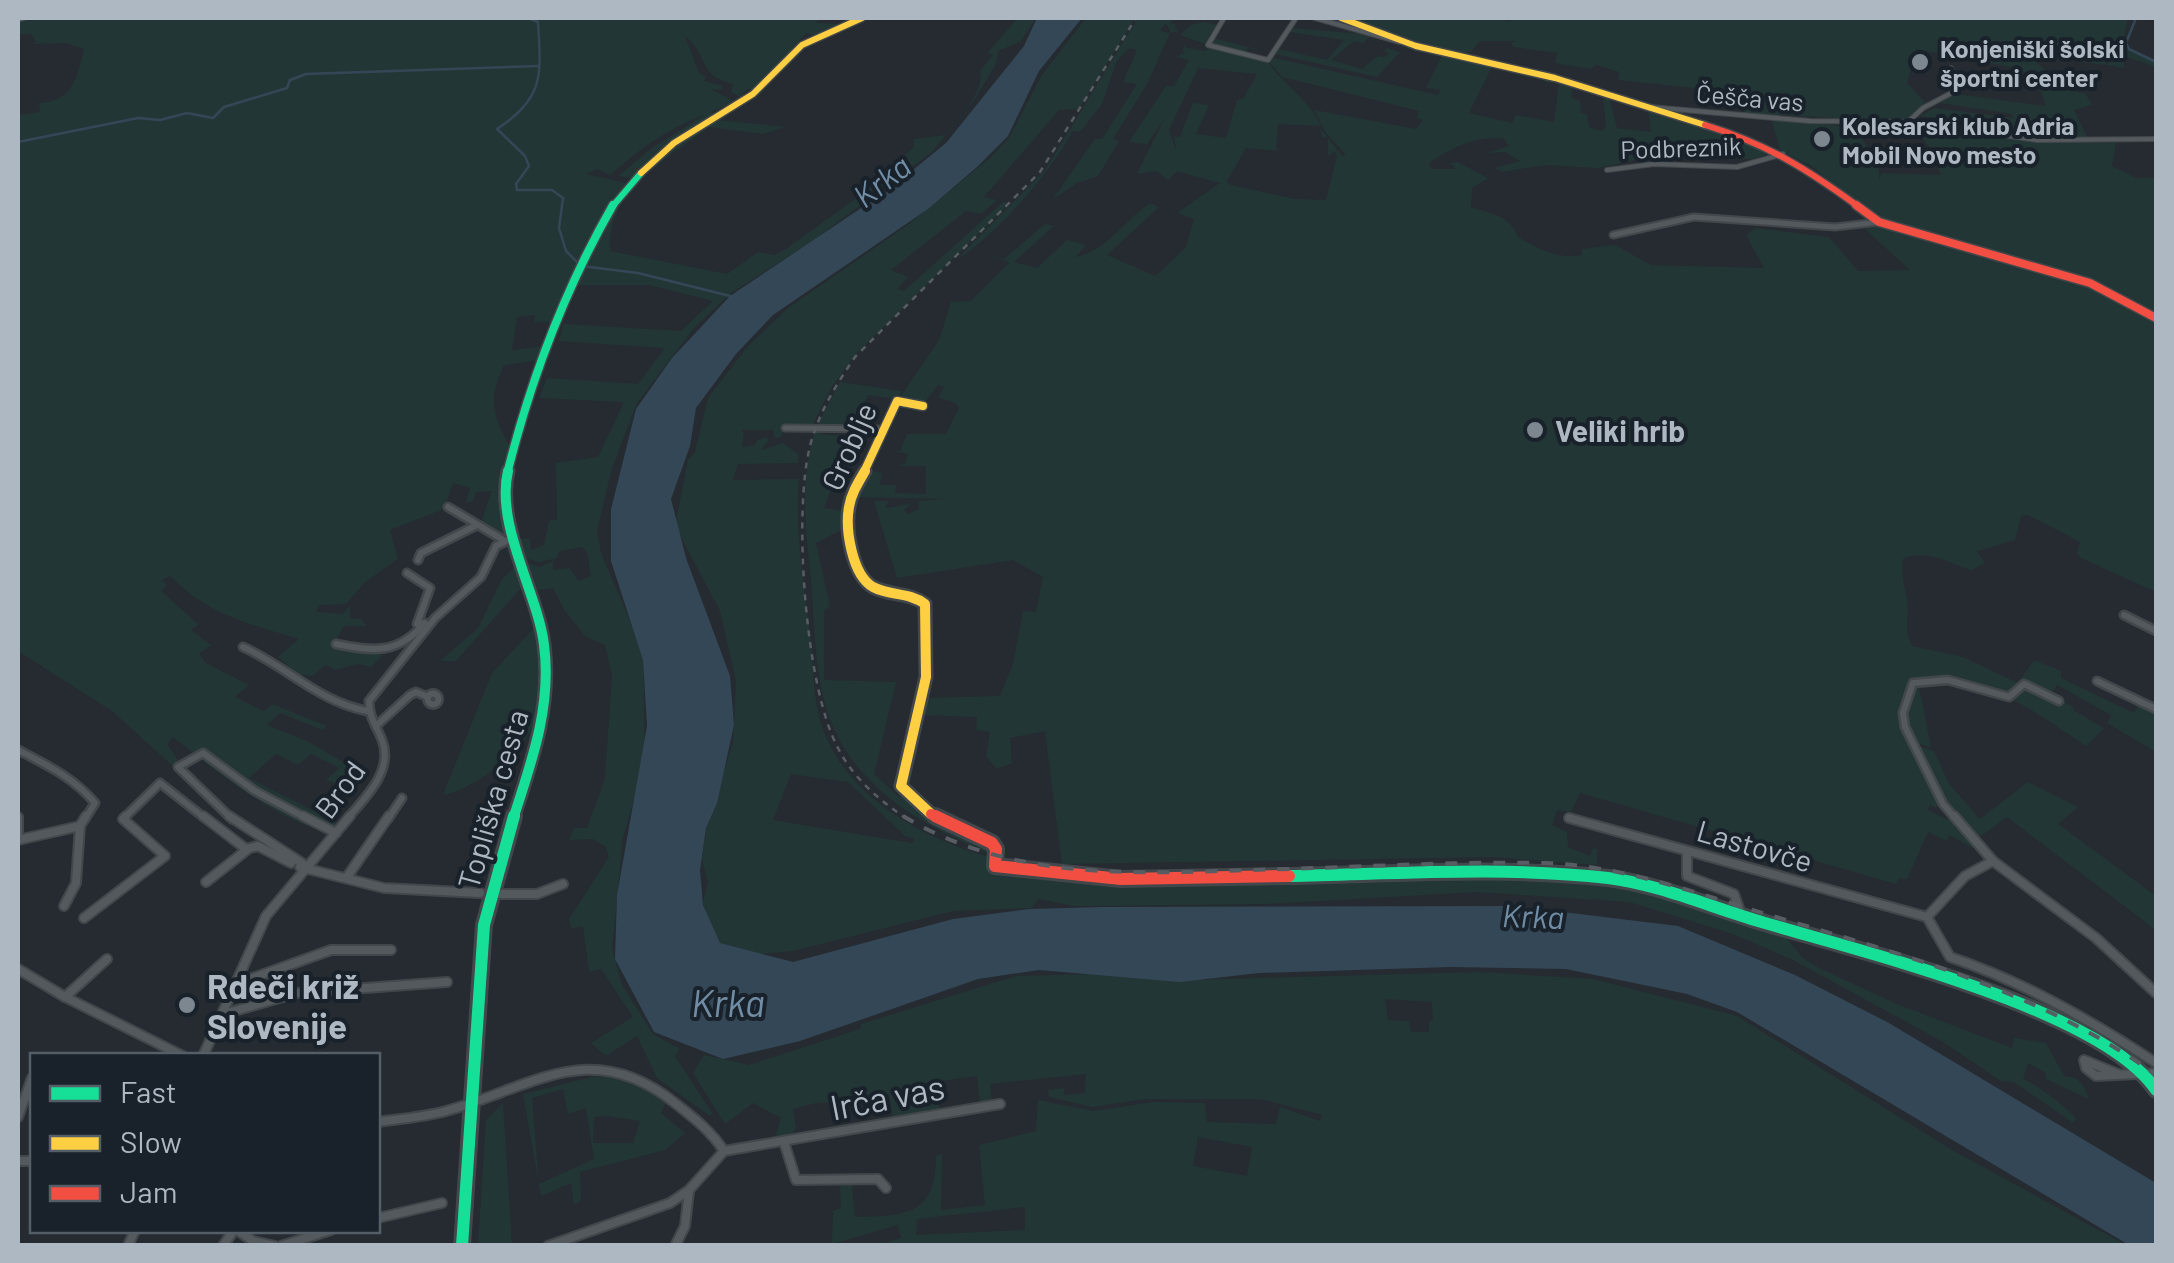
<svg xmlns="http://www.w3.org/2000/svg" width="2174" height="1263" viewBox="0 0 2174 1263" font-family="Barlow,sans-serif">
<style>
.green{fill:#233636;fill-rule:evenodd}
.water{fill:#344757}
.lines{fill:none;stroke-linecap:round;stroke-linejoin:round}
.stream{stroke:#344757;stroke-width:2.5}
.street-far3-casing{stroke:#42474b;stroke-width:6}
.street-far2-casing{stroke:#42474b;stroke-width:9}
.street-far1-casing{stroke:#42474b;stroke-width:11}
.street-casing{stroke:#42474b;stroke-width:12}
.fast-far3-casing{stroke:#42474b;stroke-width:9}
.fast-far2-casing{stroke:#42474b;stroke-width:11}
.fast-far1-casing{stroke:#42474b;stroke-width:15}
.fast-casing{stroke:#42474b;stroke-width:18}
.slow-far2-casing{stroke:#42474b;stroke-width:9}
.slow-far1-casing{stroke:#42474b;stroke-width:11}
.slow-casing{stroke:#42474b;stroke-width:15}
.jam-far3-casing{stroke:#42474b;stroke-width:9}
.jam-far2-casing{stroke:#42474b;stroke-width:11}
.jam-far1-casing{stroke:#42474b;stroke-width:15}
.jam-casing{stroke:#42474b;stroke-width:18}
.street-far3{stroke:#54595e;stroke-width:4}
.street-far2{stroke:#54595e;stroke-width:5}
.street-far1{stroke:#54595e;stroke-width:6}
.street{stroke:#54595e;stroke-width:8}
.fast-far3{stroke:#16e098;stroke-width:6}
.fast-far2{stroke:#16e098;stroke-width:8}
.fast-far1{stroke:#16e098;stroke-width:10}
.fast{stroke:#16e098;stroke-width:12}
.slow-far2{stroke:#ffcf43;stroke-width:6}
.slow-far1{stroke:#ffcf43;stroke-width:8}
.slow{stroke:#ffcf43;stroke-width:10}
.jam-far3{stroke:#f24e42;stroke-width:6}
.jam-far2{stroke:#f24e42;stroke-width:8}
.jam-far1{stroke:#f24e42;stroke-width:10}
.jam{stroke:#f24e42;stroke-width:12}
.rail-far1{stroke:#575d62;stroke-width:2.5;stroke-dasharray:6 6;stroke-linecap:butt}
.rail{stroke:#575d62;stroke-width:4;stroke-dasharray:12 12;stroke-linecap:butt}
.poi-dot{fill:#7d878f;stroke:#19222a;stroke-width:4}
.labels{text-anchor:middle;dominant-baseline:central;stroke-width:8;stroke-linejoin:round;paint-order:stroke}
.far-poi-label{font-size:25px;font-weight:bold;fill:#adb8c2;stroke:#19222a;text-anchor:start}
.far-street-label{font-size:25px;fill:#adb8c2;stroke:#19222a}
.poi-label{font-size:30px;font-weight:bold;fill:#adb8c2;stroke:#19222a;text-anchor:start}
.street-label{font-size:30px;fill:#adb8c2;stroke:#19222a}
.water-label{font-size:32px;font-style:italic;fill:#708da5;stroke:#19222a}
.near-poi-label{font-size:35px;font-weight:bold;fill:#adb8c2;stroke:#19222a;text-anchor:start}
.near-street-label{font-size:35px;fill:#adb8c2;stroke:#19222a}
.near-water-label{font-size:38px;font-style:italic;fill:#708da5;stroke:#19222a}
</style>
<rect width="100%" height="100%" fill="#252b30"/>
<g class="green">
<path d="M18,18H820L816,23L840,24L815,36L806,33L756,89H747L740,97L731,92L733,84C696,75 709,54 685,36L699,73L706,77L704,81L723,86L721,90L711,89L735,102L710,112L717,114L667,146L631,178L618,176L652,148L706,114C664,131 645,145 610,175L598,169L586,174L626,183L591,234L554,321L534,322L535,315L517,317L512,350L547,346L543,360L504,365C488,398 492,417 510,446L500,489L504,533L499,535L480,525L492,491L476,492L473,501L466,503L470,488L453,483L444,509L390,530L398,559L365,582L346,604L319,605L316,612L343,614L350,605V618L361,619L367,626H344L333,645L383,655L371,667L358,664L335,670L326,665L312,676L297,674L278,657L299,639C245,622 210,616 170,576L162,580L167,586L161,591L199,625L191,630L211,645L199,654L206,663L249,685L235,697L264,711L272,704L327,726L322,730L280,713L267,725L309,742L355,769L338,785L326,780L339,768L311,754L298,765L276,754L249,778L337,823L332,830C292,833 205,763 173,737L167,744L179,762L175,768L112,711L18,651V115L40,112L39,103C75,101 77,75 84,49L66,43L32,44L36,42L31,34H18Z"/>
<path d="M1018,18H1036L1020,42L998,51L996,64L975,99L933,151L811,242L731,293L694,328L637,403L612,468L597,531L601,553L643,651L645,763L623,837L612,949L622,985L653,1034L680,1049L675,1056L712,1113L710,1116L657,1078L637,1036L606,1056L591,1043L633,1017L601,969L589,972L583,926L571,929L569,919L609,857L606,847L593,839L569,840L574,828H587L605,779L612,675L605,645L585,636L565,611L553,588L538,590L528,563L539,567L553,561V570L570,568L578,581L591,576L587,552L582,547L559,551L557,558L539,562L525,558L519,539H530L531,550L544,545L549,521L557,519L556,463L598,457L624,402L539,398L547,378L638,384L665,348L559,341L563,324L681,331L713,301L649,285H576L586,264L583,262L614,207L662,154L718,120L786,127L763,134L709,127C668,158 606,191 610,251L727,274L758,252L775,255L786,249L855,199L914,147V139L945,135C958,119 985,92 980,71L993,55L987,53Z"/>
<path d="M1086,18H1135L1079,109L1059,110L984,197L997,200L981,214L966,211L891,270L908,277L897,289L904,291L1003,202L1010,203L857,353L831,388L813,424H785L781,437L774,438L773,430H741L744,433L742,447L755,445L757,440L766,437L769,440L761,450L783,443L798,454V463L738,464L733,480L799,479C795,529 803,583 810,633C814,666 812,700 824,732C850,800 926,839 991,858L992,867L1013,874L1120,882L1314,883L1525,875L1616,880L1782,933L1803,958L1819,968L1897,1004L2012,1048L2014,1038L2046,1043L2064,1076C2080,1077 2084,1085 2089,1099L2046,1079V1073L2028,1063L2023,1079C2035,1083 2070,1109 2076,1119L2073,1123L2014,1082L2001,1081L1943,1042L1793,960L1733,934L1629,902L1477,892L1265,904L1074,906L1039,899L1031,908L953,911L793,951L760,954L721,944L710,927L703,903L708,882L702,859L707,825L733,743L736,680L720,611L675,526L688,460L695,452L708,398L748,346L788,308L909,224L990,158L1009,138L1042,75ZM791,774L848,782L905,836L915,839L912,843L773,820Z"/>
<path d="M1138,18H1176L1169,23L1176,24L1175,28L1180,31L1171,33L1166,23L1160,31L1170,33L1147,84L1113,139L1119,141L1098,176L1077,183L1052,200L1095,139H1102L1137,84L1123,82L1137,50L1129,48L1116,62L1102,104L1080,132L1072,131C1056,167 991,241 957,259L1045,170Z"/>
<polygon points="1344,18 1513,18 1501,22 1522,18 2128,18 2122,45 2156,63 2156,67 2124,56 2124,68 2107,65 2112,55 2105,65 2027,54 2070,91 2085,93 2092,105 2074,110 2089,141 2023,139 1923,122 1994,131 1993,123 1920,116 1934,108 2013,118 2012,114 1940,103 1956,94 2046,106 2040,89 2029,84 2022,69 1916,49 1907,83 1925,102 1906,120 1881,120 1907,123 1918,135 1862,132 1855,119 1745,113 1738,95 1733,92 1618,80 1619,72 1596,65 1591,69 1555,63 1557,53 1514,47 1511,43 1516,41 1480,41 1471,52 1447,53"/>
<path d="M1203,22L1218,25L1208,37L1268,52L1248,48L1244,54L1267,60C1279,81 1310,100 1321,126L1278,124L1276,149L1280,151L1246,148L1227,181L1230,185L1295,199L1326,200L1337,156L1335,151L1328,156V138L1322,137L1320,128L1342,156L1346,155L1326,133L1314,110L1416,129L1423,120L1417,118L1419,111L1282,77L1270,63V57L1438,95L1440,90L1426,88L1443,54L1493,65L1469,113L1512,123L1516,115L1554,122L1559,84L1543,81L1545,76L1573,84L1571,98L1580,101L1581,113L1587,114L1589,127L1602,131L1606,127L1603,95L1609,97L1617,128L1651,132L1648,108L1772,152L1754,159L1648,157L1598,168L1545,165L1502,172L1494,168L1520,161L1505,152L1488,153L1509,146L1504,139C1480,134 1448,149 1429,163L1431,169H1456L1450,163L1458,162L1488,178L1472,188L1471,207C1490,213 1511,216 1518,237C1539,248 1557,260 1582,255V249L1615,245L1651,265L1764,268L1746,235L1755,228L1829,237L1858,271L1910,270L1865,229L1876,226L2078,282L2156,322V592L2081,558L2077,553L2080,542L2028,515L2021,516L2015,540L1977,551L1985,563L1971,570C1948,563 1925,548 1903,559C1901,579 1904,581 1907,599C1910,615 1903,630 1912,646L1963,657L2018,683L2034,660L2061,671V678L2134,713L2142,701L2156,709V752L2107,723L2111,715L2057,685L2051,693L2030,684H2019L2073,706V710L2104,728L2086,746C2046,719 1968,661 1918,681L1931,748L1912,741L1907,727L1908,706L1902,726L1939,800L1936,808L1930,805L1927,810L1958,824L1984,854L1949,835L1947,841L1928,832L1907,879L1900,878L1896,884L1580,793L1571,812L1557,810L1552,825L1567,832L1568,847L1590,856L1593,848L1597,849V865L1496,857L1062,864L1045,731L1010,738L1012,763L997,769L986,756L990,732L976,730L977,717L920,715L924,698L1000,696L1013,664L1023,611L1036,612L1043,577L1013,560L897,578L874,501H889L885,507L888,508L912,503L904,510L908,514L919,509L918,501L947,499L851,497L865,469L882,473L880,485H896L895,493L926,494V466H897L905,464L908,453L891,452L900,451L907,434H946L959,408L955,403L938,397L944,387L938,385L924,403L900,397L939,340L951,302L971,301L1009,263L992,255L1004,259L1045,224L1054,226L1014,262L1037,268L1067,240L1086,245L1075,257C1104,253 1125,220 1150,203L1159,207L1107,255L1156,276L1186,247L1194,219L1177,213L1220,183L1177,171L1168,180L1156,171L1137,174L1164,119L1147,144L1129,142L1166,86H1174L1189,60L1176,57L1185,52L1182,50L1185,44L1188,52L1187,48L1206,51L1211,46L1180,35L1191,25ZM1198,68L1257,74L1243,99L1237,100L1226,138L1196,134L1209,105L1193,103L1180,137L1174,136L1177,154L1169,130Z"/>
<polygon points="1293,28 1372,35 1363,43 1354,41 1331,60 1362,69 1378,56 1384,57 1389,53 1384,51 1387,48 1400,52 1377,77 1271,53 1274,48 1327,60 1344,40 1290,32"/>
<polygon points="1771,118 1857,128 1879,171 1879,180 1881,173 1941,175 1930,148 1911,124 2017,140 2116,143 2112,166 2136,178 2156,178 2156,315 2095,283 1891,224 1841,191 1813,167 1780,150"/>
<polygon points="840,382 902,391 896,399 868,395 865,402 875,412 867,427 818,424"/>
<path d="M816,427H821L820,434L854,437L850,444L857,447L849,455L845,450L836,453V465L847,466L837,478L847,482L832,486L824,508L844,511L847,527L816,543L830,607L824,610V680L896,682L874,774L899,797L903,795L930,817L990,845L993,855C913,822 837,778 821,686C814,651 814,614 811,579C805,526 800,478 816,427Z"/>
<polygon points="515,567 522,587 456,661 440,661 478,628 502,579"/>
<path d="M536,626C548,684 546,737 492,771C477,781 462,791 443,795L492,673Z"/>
<polygon points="1913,744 1934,751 1949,784 1980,819 2028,782 2078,807 2058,824 2156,896 2156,930 2007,817 1977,839 1945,802"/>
<path d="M1480,972L1593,979L1737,1016L1952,1150L2126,1245H878L901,1238L898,1225L832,1244L833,1211L841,1208L840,1185H852L855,1217C905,1216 936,1216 936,1156L942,1154L941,1210L985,1205L979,1145L1036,1131L1038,1100L1093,1111L1153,1102L1205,1103L1207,1122L1276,1124L1280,1107L1320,1121L1322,1115L1260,1099H1145L1092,1107L1049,1097L1048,1090L1064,1088V1095L1085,1093L1086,1074L990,1084L992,1101L980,1104L977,1076L911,1085L912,1098L937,1095L940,1109L893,1118L889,1094L866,1097L865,1102L816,1103L793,1109L796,1128L790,1137L774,1141L781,1118L753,1103L725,1124L693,1073L704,1055L749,1065L860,1029L861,1024L1016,976L1094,974L1186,980ZM1385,999L1432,1002L1433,1021H1429V1032H1411L1409,1021L1388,1020ZM1198,1137L1252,1147L1247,1176L1193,1166ZM1025,1207V1230L916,1235L917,1219Z"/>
<path d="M592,1077C622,1075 642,1083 666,1101L661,1113L685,1133L665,1150L580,1172L581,1200L574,1205L571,1183L541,1196L523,1094ZM563,1089L568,1114L586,1108L594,1159L539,1184L532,1098ZM609,1116L640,1121L633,1143H593L594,1117Z"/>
<polygon points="503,1103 512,1245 478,1245 486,1120"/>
</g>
<polygon class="water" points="1037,18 1082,18 1039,71 1008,136 977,167 928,209 773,315 736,354 696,408 690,446 671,499 686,558 730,676 734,725 717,803 706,828 700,870 703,905 720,943 793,962 953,919 1029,909 1103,907 1513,906 1678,926 1795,975 1889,1023 2156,1183 2156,1245 2129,1245 1737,1012 1687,994 1566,969 1450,967 1259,973 1180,982 1039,970 978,979 800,1041 723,1059 654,1032 615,959 617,895 647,726 643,660 611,561 611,509 636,409 672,358 730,296 891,188 946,143 1024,46"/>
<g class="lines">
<g class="stream">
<path d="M528,18L538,22C541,75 545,98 497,129L525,156L529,166L516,184L517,190H552L563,198L559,228L566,251L581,266L638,273L730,296"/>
<polyline points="2136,18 2126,43 2129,49 2156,62"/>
<polyline points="18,142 138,118 160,120 187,113 213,118 224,107 287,88 290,80 306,74 538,66"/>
</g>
<defs>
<g id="street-far3">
<polyline points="1224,18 1208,45 1268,60 1296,18"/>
<polyline points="1315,18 1400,42"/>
<polyline points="18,20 24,18"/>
<polyline points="1650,107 1810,121 1908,122 2037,140 2156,139"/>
<polyline points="1908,122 1923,108 1959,89 1951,68"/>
<polyline points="1607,170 1654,164 1737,167 1783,154"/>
</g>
<g id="street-far2">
<polyline points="1613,235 1694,217 1835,227 1879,222"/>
<polyline points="785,428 878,429"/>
</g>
<g id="street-far1">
<polyline points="448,507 505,541"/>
<polyline points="418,560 421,553 477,525"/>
<polyline points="407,573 430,588 417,624 425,623"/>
<polyline points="2124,615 2156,631"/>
<path d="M336,644C373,651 397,655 424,624"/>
<path d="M243,647C286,666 319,702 367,711"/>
<polyline points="2097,681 2156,709"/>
<circle cx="433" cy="699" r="5.5"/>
<polyline points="376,726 410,695 416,692 428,697"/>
<path d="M18,750C47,765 74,778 95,803L85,819"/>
<polyline points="123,819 160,783 206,819"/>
<polyline points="232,819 178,767 203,753 255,791 308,819"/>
<path d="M347,819C366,797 394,770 382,740C376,725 369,717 369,701L435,618L481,577L496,546L511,539"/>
<polyline points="388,819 402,798"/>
<polyline points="1956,819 1943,804 1905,727 1903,713 1913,683 1948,680 2009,697 2024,684 2059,701"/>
</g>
<g id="street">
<polyline points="203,816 246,849 258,846 291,863"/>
<polyline points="229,816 302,863"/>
<polyline points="303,816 336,833"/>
<polyline points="1954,816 1993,861 2096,938 2156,993"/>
<polyline points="18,817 18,839"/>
<polyline points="1569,818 1927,917"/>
<polyline points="80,826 86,816"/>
<polyline points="18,840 80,826 76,883 64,906"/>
<polyline points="1687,852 1687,876 1734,894 1741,914"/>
<path d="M1993,861L1965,876L1927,917L1950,957C2024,982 2090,1020 2156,1063"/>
<polyline points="300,867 384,888 480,893"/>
<polyline points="347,877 389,816"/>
<polyline points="206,882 248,849"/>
<polyline points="500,894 537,894 563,884"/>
<polyline points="84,918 165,856 123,819 126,816"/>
<polyline points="107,959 65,997 183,1056"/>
<polyline points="18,969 65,997"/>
<polyline points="236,984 331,950 391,950"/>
<polyline points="224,1014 297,993 447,982"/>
<polyline points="203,1056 266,916 350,816"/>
<polyline points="2118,1074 2084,1060 2086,1068 2096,1076 2156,1073"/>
<polyline points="18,1117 32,1078"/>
<path d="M378,1122C400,1119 424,1117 446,1111C533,1087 591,1036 675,1103C694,1118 711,1131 724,1151"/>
<polyline points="784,1142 796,1180 878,1179 886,1188"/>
<polyline points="18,1161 32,1161"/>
<polyline points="378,1218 442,1203"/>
<polyline points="237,1230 253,1241 275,1246"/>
<polyline points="128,1246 135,1230"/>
<polyline points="223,1246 234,1230"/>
<polyline points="281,1246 331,1230"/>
<polyline points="548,1246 670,1203 689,1190 724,1151 1000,1104"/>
<polyline points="675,1246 685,1226 689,1191"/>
</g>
<polyline id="fast-far3" points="612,207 641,173"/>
<path id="fast-far2" d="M507,474C530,382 566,287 613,205"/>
<path id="fast-far1" d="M508,471C495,525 538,594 544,645C552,705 532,761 513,819"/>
<g id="fast">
<path d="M1289,876C1395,874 1503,866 1608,878C1657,884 1708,906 1755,920C1851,949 2101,1008 2156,1090"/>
<polyline points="462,1246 484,925 514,816"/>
</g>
<g id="slow-far2">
<polyline points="1341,18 1416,46 1555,78 1705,125"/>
<polyline points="641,173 674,143 753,94 802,45 862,18"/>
</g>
<polyline id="slow-far1" points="863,474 897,401 923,406"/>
<path id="slow" d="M865,471C858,483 851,494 849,507C845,529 852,575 873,587C890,596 909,592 925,604L926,677L901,786L931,814"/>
<path id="jam-far3" d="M1705,125C1767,144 1807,169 1859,207"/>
<polyline id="jam-far2" points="1856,205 1879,222 2090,283 2156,318"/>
<polyline id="jam-far1" points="931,814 941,819"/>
<polyline id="jam" points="935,816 992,843 996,849 995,866 1121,879 1289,876"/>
</defs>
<use href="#street-far3" class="street-far3-casing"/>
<use href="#street-far2" class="street-far2-casing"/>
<use href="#street-far1" class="street-far1-casing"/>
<use href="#street" class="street-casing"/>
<use href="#fast-far3" class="fast-far3-casing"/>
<use href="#fast-far2" class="fast-far2-casing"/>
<use href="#fast-far1" class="fast-far1-casing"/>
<use href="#fast" class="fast-casing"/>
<use href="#slow-far2" class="slow-far2-casing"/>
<use href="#slow-far1" class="slow-far1-casing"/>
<use href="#slow" class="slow-casing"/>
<use href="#jam-far3" class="jam-far3-casing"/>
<use href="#jam-far2" class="jam-far2-casing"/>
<use href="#jam-far1" class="jam-far1-casing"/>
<use href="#jam" class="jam-casing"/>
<use href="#street-far3" class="street-far3"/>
<use href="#street-far2" class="street-far2"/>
<use href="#street-far1" class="street-far1"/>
<use href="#street" class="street"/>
<use href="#fast-far3" class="fast-far3"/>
<use href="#fast-far2" class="fast-far2"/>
<use href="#fast-far1" class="fast-far1"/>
<use href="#fast" class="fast"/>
<use href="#slow-far2" class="slow-far2"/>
<use href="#slow-far1" class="slow-far1"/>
<use href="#slow" class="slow"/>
<use href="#jam-far3" class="jam-far3"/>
<use href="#jam-far2" class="jam-far2"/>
<use href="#jam-far1" class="jam-far1"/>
<use href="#jam" class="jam"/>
<path class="rail-far1" d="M907,819C879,800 853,778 838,748C805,687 793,512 810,446C819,412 836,385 855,357L1040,172L1136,18"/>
<path class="rail" d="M903,816C1008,880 1130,874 1249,870C1347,868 1446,861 1545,863C1619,865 1696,893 1766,914C1903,955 2039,990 2156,1075"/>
</g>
<g class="poi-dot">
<circle cx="1920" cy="62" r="10"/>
<circle cx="1822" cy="139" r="10"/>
<circle cx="1535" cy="430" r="10"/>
<circle cx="187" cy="1005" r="10"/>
</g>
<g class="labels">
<g class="far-poi-label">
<text x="1940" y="48">Konjeniški šolski<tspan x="1940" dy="29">športni center</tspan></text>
<text x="1842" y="125">Kolesarski klub Adria<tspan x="1842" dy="29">Mobil Novo mesto</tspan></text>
</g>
<g class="far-street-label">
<text transform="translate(1750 97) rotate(5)">Češča vas</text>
<text transform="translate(1681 147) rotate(-2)">Podbreznik</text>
</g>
<g class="poi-label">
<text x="1555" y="430">Veliki hrib</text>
</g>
<g class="street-label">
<text transform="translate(848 446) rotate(-66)">Groblje</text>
<text transform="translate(339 789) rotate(-54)">Brod</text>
<text transform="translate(492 799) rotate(-74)">Topliška cesta</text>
<text transform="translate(1755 845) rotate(16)">Lastovče</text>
</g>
<g class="water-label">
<text transform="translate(881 180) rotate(-38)">Krka</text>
<text transform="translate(1533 915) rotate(2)">Krka</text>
</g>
<g class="near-poi-label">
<text x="207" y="985">Rdeči križ<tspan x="207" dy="40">Slovenije</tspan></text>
</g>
<g class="near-street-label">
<text transform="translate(887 1096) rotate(-11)">Irča vas</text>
</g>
<g class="near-water-label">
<text x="728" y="1002">Krka</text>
</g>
</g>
<rect width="2174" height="1263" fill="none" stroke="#adb8c2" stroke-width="40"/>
<rect x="30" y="1053" width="350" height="180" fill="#19222a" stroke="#545e67" stroke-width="2.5"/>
<rect x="50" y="1086" width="50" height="15" fill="#16e098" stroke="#545e67" stroke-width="2.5"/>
<text x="120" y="1103" font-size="30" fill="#adb8c2">Fast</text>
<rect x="50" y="1136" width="50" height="15" fill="#ffcf43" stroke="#545e67" stroke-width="2.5"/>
<text x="120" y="1153" font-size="30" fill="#adb8c2">Slow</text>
<rect x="50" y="1186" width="50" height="15" fill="#f24e42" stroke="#545e67" stroke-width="2.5"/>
<text x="120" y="1203" font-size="30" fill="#adb8c2">Jam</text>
</svg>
